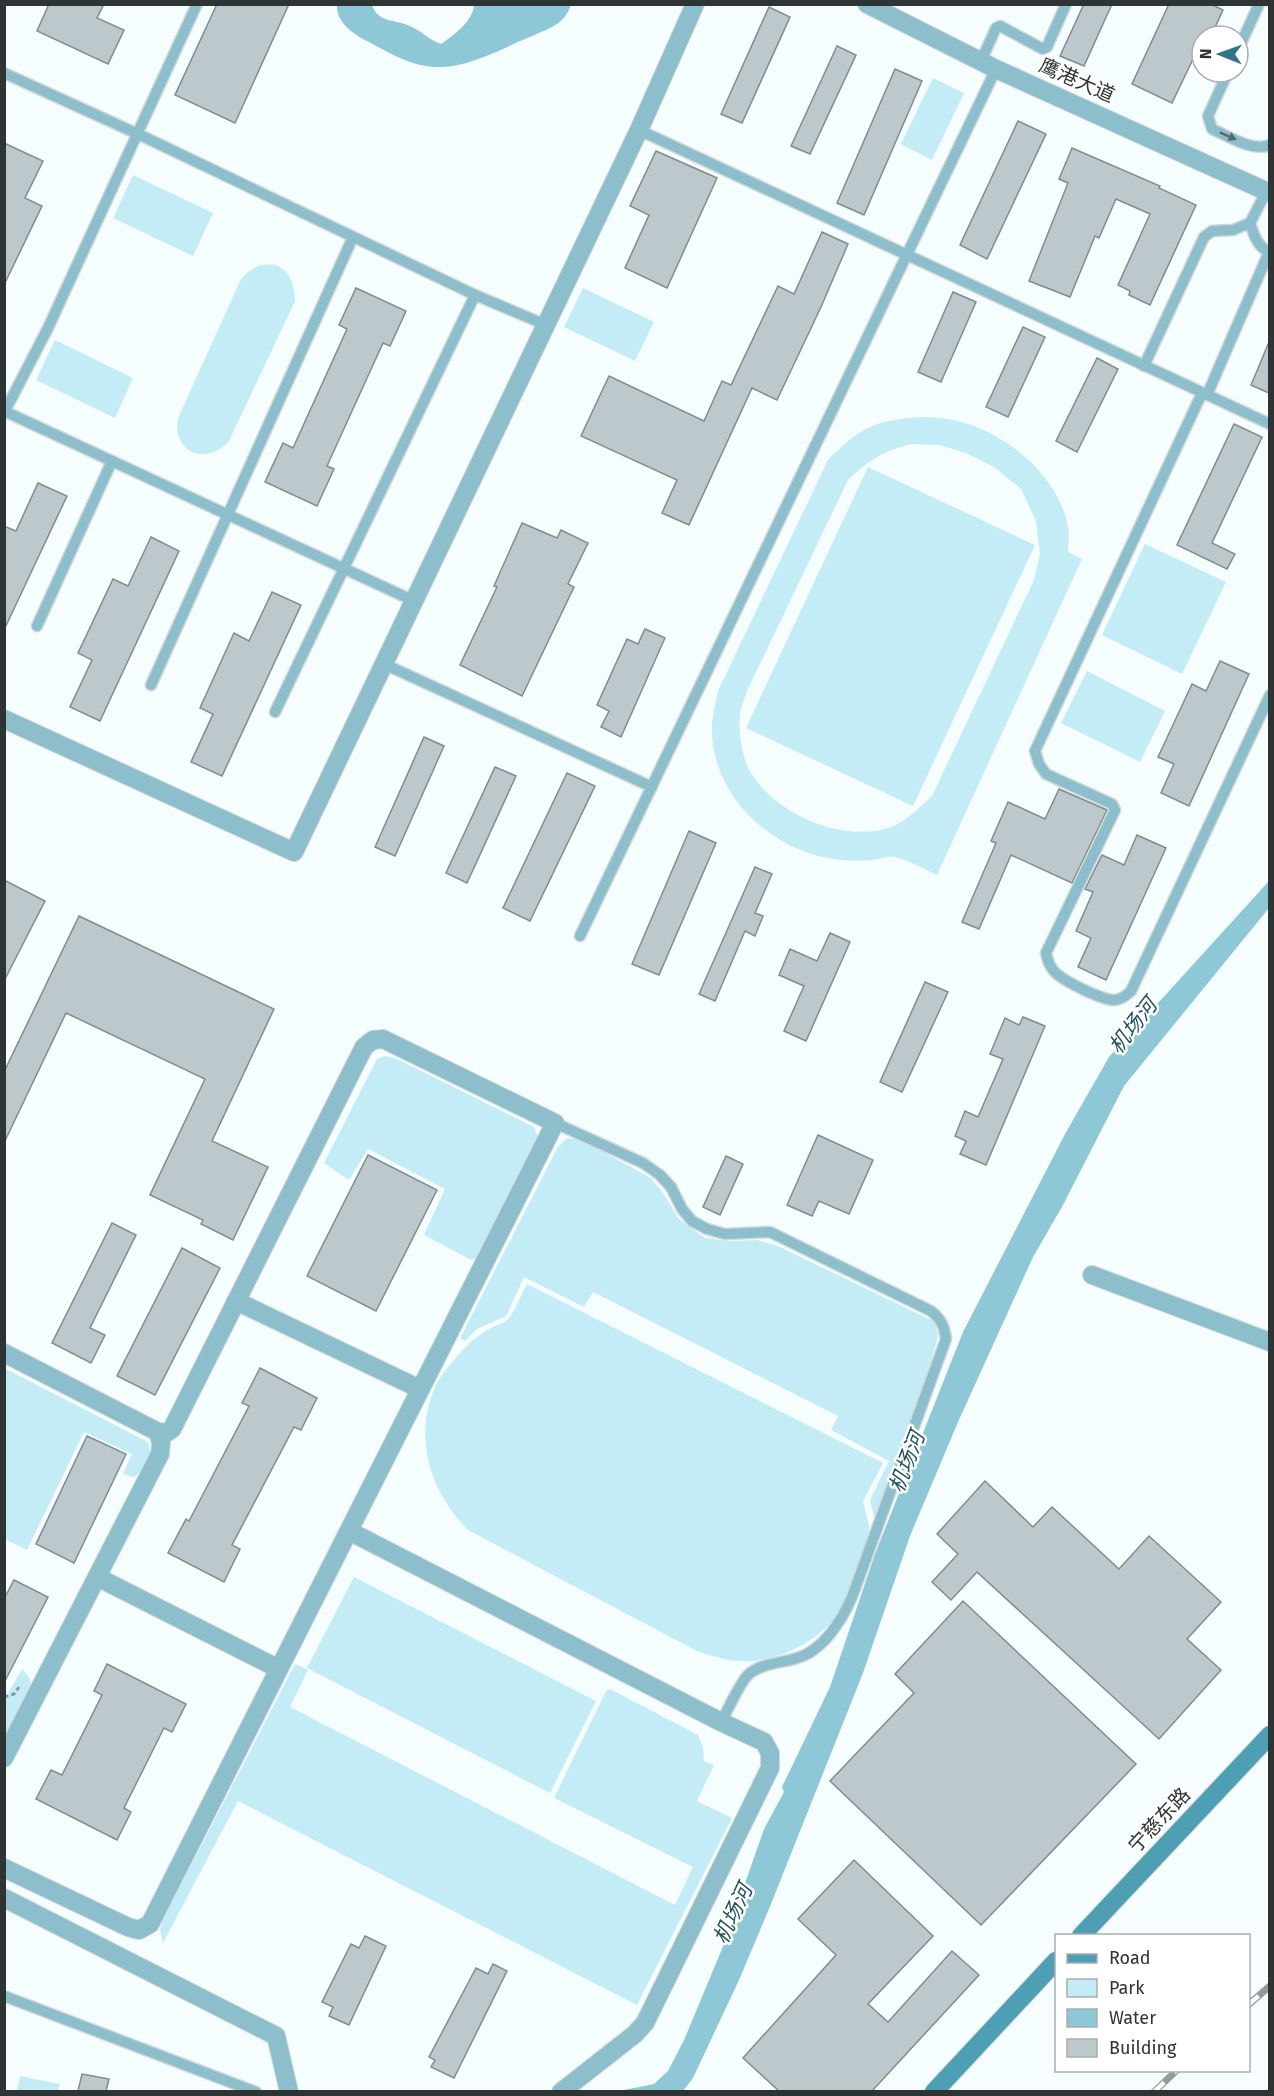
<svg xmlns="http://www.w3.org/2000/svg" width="1274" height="2096" viewBox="0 0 1274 2096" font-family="'Fira Sans','Noto Sans SC',sans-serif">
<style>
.green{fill:#c3ecf7;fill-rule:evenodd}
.water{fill:#8ec8d7}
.building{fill:#bcc8cb;stroke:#818c8f;stroke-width:1.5}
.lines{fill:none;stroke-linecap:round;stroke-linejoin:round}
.lane-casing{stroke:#d2d9da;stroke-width:13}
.street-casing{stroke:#d2d9da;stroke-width:20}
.secondary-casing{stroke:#d2d9da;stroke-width:20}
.path{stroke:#93999b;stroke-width:3;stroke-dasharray:4.5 3;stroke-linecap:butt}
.lane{stroke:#8cbecb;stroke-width:10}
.street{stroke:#8cbecb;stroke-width:18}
.secondary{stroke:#4e9fb3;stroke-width:18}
.rail-casing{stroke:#959b9d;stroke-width:7}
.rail{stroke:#fff;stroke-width:4.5;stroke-dasharray:14;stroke-linecap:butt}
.oneway{fill:#546b70}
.labels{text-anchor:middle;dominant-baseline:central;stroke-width:5;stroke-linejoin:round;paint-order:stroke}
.street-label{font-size:20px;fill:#2e3334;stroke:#fff}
.water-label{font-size:21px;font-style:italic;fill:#20515d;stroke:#fff}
</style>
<rect width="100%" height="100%" fill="#f6fdff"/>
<g class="green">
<polygon points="933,78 964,93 932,160 901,144"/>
<polygon points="133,175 213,213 193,256 113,218"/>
<path d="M260,265C265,265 271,264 275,265C291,270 295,287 295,301L229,441C205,467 172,452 178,418L241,279L248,272Z"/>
<polygon points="583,288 654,322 635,361 564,327"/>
<polygon points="55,340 133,378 115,418 36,380"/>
<path d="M926,417C935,418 944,418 953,420C1005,430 1064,479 1069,534C1069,540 1068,546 1068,552L1082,559L937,875C924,869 909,860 895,857C888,855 880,859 873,860C855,862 835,860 818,856C759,840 709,787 712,723C713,713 716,702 718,691L828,460C861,426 878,419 926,417ZM912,444L939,445L966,453L994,467L1021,489L1036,521L1040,554L1034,580L932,796C919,808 906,822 888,828C840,843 771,812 748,768C742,755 738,727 740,713C741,706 745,698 747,691L848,480C870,459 883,451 912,444Z"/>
<polygon points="868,467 1035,545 913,806 746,728"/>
<polygon points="1145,544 1226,582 1182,674 1102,635"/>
<polygon points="1087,671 1165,711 1140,762 1061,723"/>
<polygon points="385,1056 395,1058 534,1127 537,1135 537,1146 479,1256 471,1260 424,1235 445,1189 368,1149 349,1180 324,1163 377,1059"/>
<polygon points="567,1138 581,1140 651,1178 663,1193 679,1219 705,1238 730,1241 757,1240 778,1246 935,1322 938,1336 930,1366 875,1520 870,1500 889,1461 831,1430 838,1416 593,1292 584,1307 524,1277 506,1316 477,1329 465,1341 460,1338 558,1147"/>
<path d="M527,1284L883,1463L863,1501L869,1526V1535C864,1554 861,1576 852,1593C832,1633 787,1662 742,1661C727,1661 712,1656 697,1651L468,1530C432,1494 414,1442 433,1392C439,1376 451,1363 462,1351C470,1342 480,1334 491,1328C496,1325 503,1324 507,1320C514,1314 522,1293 527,1284Z"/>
<path d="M4,1368L148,1442C153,1460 147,1466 134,1477L123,1474L132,1454L84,1432L27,1550L5,1539Z"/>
<polygon points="354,1577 596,1701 550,1793 307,1668"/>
<polygon points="295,1664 308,1670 290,1707 675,1905 693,1867 554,1798 606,1691 610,1689 698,1735 703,1747 704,1761 714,1765 697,1801 732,1818 637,2005 238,1801 163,1943 160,1929 163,1920"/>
<polygon points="22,1669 29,1677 32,1689 5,1743 5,1694 7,1695"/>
<polygon points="20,2076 60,2084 58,2091 17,2091"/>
</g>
<g class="water">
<path d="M337,5H372C378,24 398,19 412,27C423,32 429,40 441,44C454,35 473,21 474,5H571C569,10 566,16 562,20C554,28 540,32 530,37C500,49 467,69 434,67C408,65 390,53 367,41C353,34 336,22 337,5Z"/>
<polygon points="1269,881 1269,908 1124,1086 1063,1205 1033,1257 958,1422 910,1536 863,1673 771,1904 739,1980 693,2078 683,2091 619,2091 654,2084 668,2071 684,2040 722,1949 764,1829 784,1792 782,1787 830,1687 875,1554 963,1332 1065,1134 1109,1057"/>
</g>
<g class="building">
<polygon points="49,4 104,4 97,18 124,30 108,64 37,31"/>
<polygon points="217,4 289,4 235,123 175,95"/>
<polygon points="1084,4 1112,4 1084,66 1060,56"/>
<polygon points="1169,4 1211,4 1223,10 1211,36 1202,36 1202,61 1194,57 1172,103 1132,84"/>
<polygon points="769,7 790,17 742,123 721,114"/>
<polygon points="837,46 856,55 810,154 791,146"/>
<polygon points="895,69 922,81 864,215 837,203"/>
<polygon points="1018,121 1046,134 987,259 960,245"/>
<polygon points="4,143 43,161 25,198 42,206 4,285"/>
<polygon points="1072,148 1160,186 1159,188 1196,205 1150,305 1129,295 1130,291 1118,285 1150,214 1116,199 1099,238 1095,236 1070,297 1029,281 1068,183 1059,179"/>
<polygon points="656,151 717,178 667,288 625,268 649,215 630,206"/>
<polygon points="822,232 848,244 821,307 777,400 752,388 689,525 662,513 677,480 581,436 609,376 704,421 722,381 731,385 778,286 794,294"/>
<polygon points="356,288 406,311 390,346 383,343 327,466 334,469 317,506 265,482 283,443 293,448 347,329 339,325"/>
<polygon points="953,292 976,302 941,382 918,372"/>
<polygon points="1023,327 1045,337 1008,417 986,407"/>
<polygon points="1269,342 1269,393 1251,385"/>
<polygon points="1097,358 1118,369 1077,452 1056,441"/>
<polygon points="1234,424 1262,437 1212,543 1235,554 1227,569 1177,545"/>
<polygon points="38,483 67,496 4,630 4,526 16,531"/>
<polygon points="522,523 557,538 561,530 588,543 568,584 574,587 522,696 460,665 497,587 494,586"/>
<polygon points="151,537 179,551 100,721 70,707 92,660 78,653 113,579 128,586"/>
<polygon points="272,592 301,605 222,776 191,762 213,714 200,708 234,633 249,641"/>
<polygon points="645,629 665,638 621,737 601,727 609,711 597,705 627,639 638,644"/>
<polygon points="1220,661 1249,674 1189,806 1161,793 1174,764 1158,757 1192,684 1206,691"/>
<polygon points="424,737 444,746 395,856 375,847"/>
<polygon points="495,767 516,776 467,883 446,873"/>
<polygon points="567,773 595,786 530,921 503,908"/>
<polygon points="1059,789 1107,810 1072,883 1011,855 979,929 962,922 996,843 991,841 1008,802 1045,819"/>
<polygon points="689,831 716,843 659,975 632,964"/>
<polygon points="1137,835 1166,848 1106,980 1078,967 1091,938 1076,931 1093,892 1085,889 1102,855 1124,865"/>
<polygon points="755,867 772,874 755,913 763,916 755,936 745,931 715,1001 699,994"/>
<polygon points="4,880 45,901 4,981"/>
<polygon points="79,916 274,1009 212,1141 268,1167 233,1240 201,1224 203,1220 150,1195 205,1079 66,1013 4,1143 4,1072"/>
<polygon points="830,933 850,942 806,1041 784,1031 804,986 779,975 790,949 817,961"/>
<polygon points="925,982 948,992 902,1092 880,1082"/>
<polygon points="1023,1017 1045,1026 986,1165 960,1154 966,1141 955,1136 965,1111 978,1117 1003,1059 990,1054 1005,1018 1019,1025"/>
<polygon points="818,1135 873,1160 849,1214 819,1201 812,1216 787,1205"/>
<polygon points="368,1155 437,1190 376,1311 307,1276"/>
<polygon points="726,1156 743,1164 720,1215 703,1207"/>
<polygon points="112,1223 136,1235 90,1328 105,1335 91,1363 52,1343"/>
<polygon points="182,1248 220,1268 155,1395 117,1376"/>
<polygon points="260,1368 317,1398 301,1430 294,1427 232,1545 240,1549 224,1582 168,1553 186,1519 189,1521 249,1406 242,1403"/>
<polygon points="87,1436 126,1454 74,1563 36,1544"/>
<polygon points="985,1481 1033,1527 1052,1507 1119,1569 1149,1536 1221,1602 1187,1639 1221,1670 1159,1739 977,1572 951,1600 932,1582 958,1554 937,1534"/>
<polygon points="14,1580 48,1597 4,1683 4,1599"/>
<polygon points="963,1601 1136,1764 981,1925 830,1781 914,1693 895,1674"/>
<polygon points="107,1664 186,1704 172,1732 164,1728 124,1808 131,1812 117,1840 36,1799 51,1770 62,1775 102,1695 94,1691"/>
<polygon points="854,1860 933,1936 868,2004 888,2022 952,1951 979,1975 872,2091 779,2091 743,2058 836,1955 798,1919"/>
<polygon points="365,1936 386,1946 349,2025 329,2016 333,2007 322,2002 351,1944 359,1948"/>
<polygon points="493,1964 507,1971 454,2078 431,2067 435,2060 429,2057 476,1968 488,1974"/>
<polygon points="82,2074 109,2079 106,2091 78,2091"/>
</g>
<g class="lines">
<defs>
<g id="lane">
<polyline points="1238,50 1259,4"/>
<polyline points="981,61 996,28 1000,26 1043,49 1047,47 1066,4"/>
<path d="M1228,72L1208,116L1212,129C1228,136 1252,152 1270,145"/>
<polyline points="4,73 138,134 475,295"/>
<polyline points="639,130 1270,424"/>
<polyline points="1144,366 1204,237 1212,231 1233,230 1250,223 1266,192"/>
<path d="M1202,393L1035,751L1039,764L1046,774L1112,804L1115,810L1046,953C1048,962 1050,968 1057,974C1066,982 1102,1000 1114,1000C1121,1000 1126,996 1131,991L1270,695"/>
<path d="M1207,395L1269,252C1257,246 1254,235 1250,223"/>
<polyline points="4,411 414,601"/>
<polyline points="4,413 48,328 197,4"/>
<polyline points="37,626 112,461"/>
<polyline points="384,664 652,787"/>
<polyline points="151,685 353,237"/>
<polyline points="275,712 475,295 546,325"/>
<polyline points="580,936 996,69"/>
<path d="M555,1123L643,1163L660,1175L671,1187L682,1209L692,1221L707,1229L725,1234L770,1232L931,1311C942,1320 944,1326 946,1339L852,1597C842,1620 823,1651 797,1658C782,1663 762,1663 749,1674C741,1680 727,1712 721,1722"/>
<polyline points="4,1996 256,2092"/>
</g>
<g id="street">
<polyline points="867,4 996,69 1270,193"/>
<polyline points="4,719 294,852 639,130 695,4"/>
<polyline points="1092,1275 1270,1342"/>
<polyline points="236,1301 420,1389"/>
<polyline points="4,1353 158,1432 166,1433 172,1429 364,1047 373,1040 383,1039 555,1123 150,1924 139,1930 128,1927 4,1868"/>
<polyline points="349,1531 721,1722 764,1742 770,1753 770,1768 645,2023 635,2034 561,2092"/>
<polyline points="97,1577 279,1669"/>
<polyline points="4,1758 160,1454 161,1443 158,1432"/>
<polyline points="4,1898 276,2036 289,2092"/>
</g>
<g id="secondary">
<polyline points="1081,1936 1270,1735"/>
<polyline points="934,2092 1056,1961"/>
</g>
</defs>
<use href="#lane" class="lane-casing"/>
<use href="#street" class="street-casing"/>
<use href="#secondary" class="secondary-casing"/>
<polyline class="path" points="4,1697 14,1694 19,1687"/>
<use href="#lane" class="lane"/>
<use href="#street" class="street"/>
<use href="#secondary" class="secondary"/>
<defs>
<g id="rail">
<polyline points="1248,2005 1270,1986"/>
<polyline points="1154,2092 1177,2070"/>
</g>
</defs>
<use href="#rail" class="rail-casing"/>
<use href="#rail" class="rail"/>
</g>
<defs><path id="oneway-solid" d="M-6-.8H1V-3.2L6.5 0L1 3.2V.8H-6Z" transform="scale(1.5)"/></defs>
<use class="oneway" href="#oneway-solid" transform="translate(1228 136) rotate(24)"/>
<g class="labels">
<g class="street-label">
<text transform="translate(1077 80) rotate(24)">鹰港大道</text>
<text transform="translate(1159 1820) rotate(-47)">宁慈东路</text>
</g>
<g class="water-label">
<text transform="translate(1133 1026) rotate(-52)">机场河</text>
<text transform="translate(907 1462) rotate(-69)">机场河</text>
<text transform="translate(733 1914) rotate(-65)">机场河</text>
</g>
</g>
<rect width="1274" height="2096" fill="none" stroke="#2e3334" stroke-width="12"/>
<rect x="1055" y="1934" width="195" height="138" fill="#ffffff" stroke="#abadae" stroke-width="1.5"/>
<rect x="1067" y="1954" width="30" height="9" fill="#4e9fb3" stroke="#abadae" stroke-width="1.5"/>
<text x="1109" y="1964" font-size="18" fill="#2e3334">Road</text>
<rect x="1067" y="1979" width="30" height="18" fill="#c3ecf7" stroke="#abadae" stroke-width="1.5"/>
<text x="1109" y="1994" font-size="18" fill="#2e3334">Park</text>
<rect x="1067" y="2009" width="30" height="18" fill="#8ec8d7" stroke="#abadae" stroke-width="1.5"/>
<text x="1109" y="2024" font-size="18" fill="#2e3334">Water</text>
<rect x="1067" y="2039" width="30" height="18" fill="#bcc8cb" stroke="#abadae" stroke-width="1.5"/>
<text x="1109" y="2054" font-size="18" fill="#2e3334">Building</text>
<g transform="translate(1220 54) rotate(271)"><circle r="28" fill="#ffffff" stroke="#abadae" stroke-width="1.5"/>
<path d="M0-4.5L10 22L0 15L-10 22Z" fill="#327586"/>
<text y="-9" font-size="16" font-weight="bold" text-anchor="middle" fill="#2e3334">N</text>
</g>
</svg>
